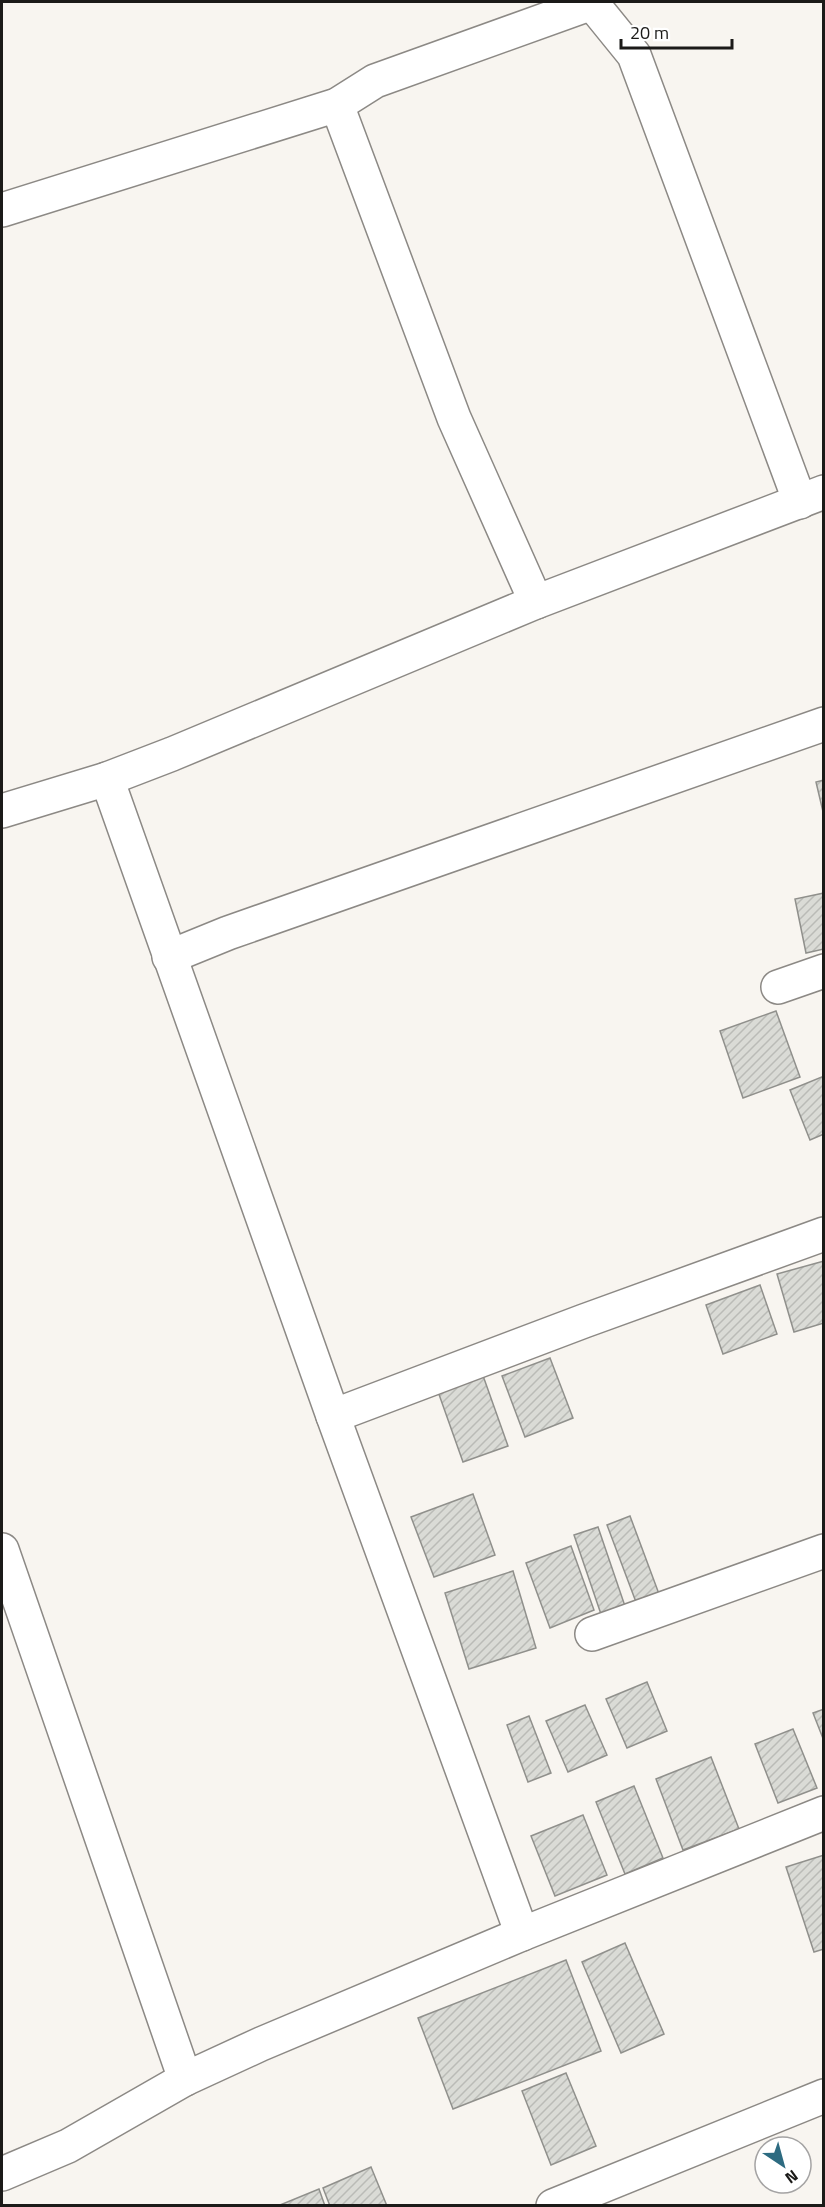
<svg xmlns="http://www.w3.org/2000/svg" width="825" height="2207" viewBox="0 0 825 2207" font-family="'Titillium Web',sans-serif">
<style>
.building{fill:url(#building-hatch);stroke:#90908c;stroke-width:1.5}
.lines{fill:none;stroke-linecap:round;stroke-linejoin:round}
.minor-casing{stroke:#8c8985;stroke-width:36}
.minor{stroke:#fff;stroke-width:33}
</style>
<defs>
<pattern id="building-hatch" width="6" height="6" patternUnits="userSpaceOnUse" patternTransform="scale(1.5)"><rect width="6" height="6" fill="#dadbd6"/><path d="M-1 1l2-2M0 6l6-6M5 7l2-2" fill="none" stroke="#babbb7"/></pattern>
</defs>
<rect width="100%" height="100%" fill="#f8f5f0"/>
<g class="building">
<polygon points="824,780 824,816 816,782"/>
<polygon points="824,893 824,949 806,953 795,899"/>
<polygon points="776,1011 800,1077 743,1098 720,1031"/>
<polygon points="824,1076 824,1134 810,1140 790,1090"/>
<polygon points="824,1261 824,1323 794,1332 777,1274"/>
<polygon points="760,1285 777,1334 723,1354 706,1305"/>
<polygon points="550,1358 573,1418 525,1437 502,1376"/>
<polygon points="481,1370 508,1446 463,1462 436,1386"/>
<polygon points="473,1494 495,1555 434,1577 411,1517"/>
<polygon points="630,1516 662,1602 639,1610 607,1525"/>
<polygon points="598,1527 627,1612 603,1620 574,1535"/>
<polygon points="571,1546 594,1610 550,1628 526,1563"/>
<polygon points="513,1571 536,1648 469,1669 445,1593"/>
<polygon points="647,1682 667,1731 627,1748 606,1699"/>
<polygon points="585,1705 607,1755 568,1772 546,1721"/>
<polygon points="824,1709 824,1741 813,1713"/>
<polygon points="529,1716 551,1773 528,1782 507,1725"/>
<polygon points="793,1729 817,1788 778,1803 755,1744"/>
<polygon points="711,1757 739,1829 683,1850 656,1779"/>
<polygon points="634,1786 663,1858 625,1874 596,1802"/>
<polygon points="583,1815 607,1875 555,1896 531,1836"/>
<polygon points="824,1855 824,1949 814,1952 786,1867"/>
<polygon points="625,1943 664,2034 621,2053 582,1962"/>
<polygon points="566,1960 601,2051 453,2109 418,2018"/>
<polygon points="566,2073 596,2146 551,2165 522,2091"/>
<polygon points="371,2167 387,2206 330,2206 323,2188"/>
<polygon points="319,2189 325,2206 280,2206 280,2205"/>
</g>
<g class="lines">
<defs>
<g id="minor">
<polyline points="591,2 634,55 800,502"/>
<polyline points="337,105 454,418 536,602"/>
<polyline points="2,210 337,105 375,81 592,3"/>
<polyline points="107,779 333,1416 522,1934"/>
<polyline points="2,811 107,779 172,754 536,602 824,492"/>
<polyline points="169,957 228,933 824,724"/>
<polyline points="778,987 824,971"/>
<polyline points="333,1416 584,1321 824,1234"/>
<polyline points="2,1550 185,2079"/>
<polyline points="592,1634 824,1551"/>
<polyline points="2,2174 68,2146 185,2079 261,2044 522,1934 824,1813"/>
<polyline points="553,2206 824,2096"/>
</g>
</defs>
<use href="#minor" class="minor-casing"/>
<use href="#minor" class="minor"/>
</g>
<rect width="825" height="2207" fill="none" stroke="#1b1a18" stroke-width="6"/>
<g transform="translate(783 2165) rotate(144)"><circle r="28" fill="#ffffff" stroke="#a4a3a3" stroke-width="1.5"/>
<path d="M0-4.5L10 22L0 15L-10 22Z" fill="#2d6b81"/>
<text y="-9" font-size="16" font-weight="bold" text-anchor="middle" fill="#1b1a18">N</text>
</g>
<path d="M621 39v9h111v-9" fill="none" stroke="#1b1a18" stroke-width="3"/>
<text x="630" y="39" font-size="18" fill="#1b1a18" stroke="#ffffff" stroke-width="4.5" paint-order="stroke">20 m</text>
</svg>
